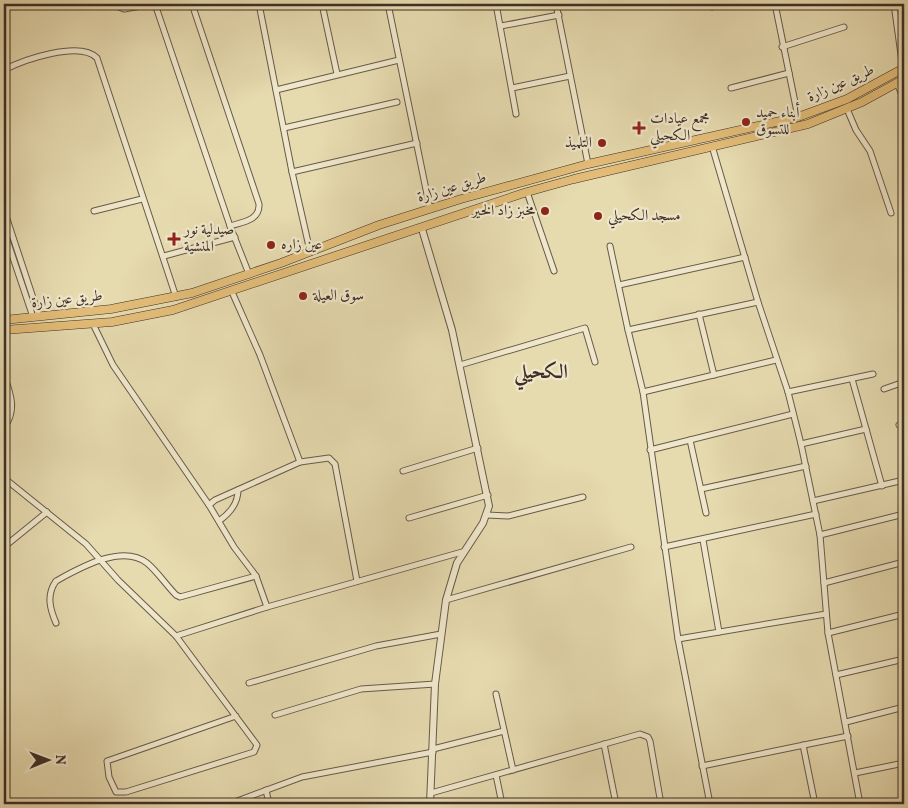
<svg xmlns="http://www.w3.org/2000/svg" width="908" height="808" viewBox="0 0 908 808" font-family="Vollkorn,Amiri,serif">
<style>
.lines{fill:none;stroke-linecap:round;stroke-linejoin:round}
.minor-casing{stroke:#685a49;stroke-width:7}
.tertiary-casing{stroke:#685a49;stroke-width:8}
.primary-casing{stroke:#3e2f27;stroke-width:9}
.minor{stroke:#efe7cb;stroke-width:5}
.tertiary{stroke:#efe7cb;stroke-width:6}
.primary{stroke:#e3bd78;stroke-width:8}
.poi-dot{fill:#8f2418;stroke:#efe7cb;stroke-width:2}
.labels{text-anchor:middle;dominant-baseline:central;stroke-width:4.5;stroke-linejoin:round;paint-order:stroke}
.street-label{font-size:15px;fill:#3e2f27;stroke:#efe7cb}
.poi-label{font-size:15px;fill:#3e2f27;stroke:#efe7cb;text-anchor:start}
.district-label{font-size:20px;font-weight:bold;fill:#3e2f27;stroke:#efe7cb}
</style>
<rect width="100%" height="100%" fill="#e6daaf"/>
<filter id="stains"><feTurbulence type="fractalNoise" baseFrequency=".004" numOctaves="4"/><feColorMatrix values="0 0 0 0 .2 0 0 0 0 .09 0 0 0 0 .02 0 0 0 .5 -.17"/></filter>
<radialGradient id="worn" r=".72"><stop offset=".6" stop-color="#630" stop-opacity="0"/><stop offset="1" stop-color="#630" stop-opacity=".3"/></radialGradient>
<g class="lines">
<defs>
<g id="minor">
<polyline points="117,4 119,7 124,9 153,4"/>
<polyline points="155,4 230,226 249,274"/>
<path d="M192,4L259,204C260,221 242,222 230,226"/>
<polyline points="259,4 292,172 310,251"/>
<polyline points="322,4 337,74"/>
<polyline points="388,4 430,209"/>
<polyline points="496,4 516,114"/>
<polyline points="556,4 588,164"/>
<polyline points="775,4 798,117"/>
<polyline points="894,4 903,69"/>
<polyline points="712,7 721,4"/>
<polyline points="501,26 559,15"/>
<polyline points="782,47 844,27"/>
<path d="M4,70C23,60 80,40 97,58L176,297"/>
<polyline points="897,83 904,100"/>
<polyline points="512,88 570,76"/>
<polyline points="731,88 789,73"/>
<polyline points="276,90 399,60"/>
<polyline points="847,109 856,130 870,151 891,213"/>
<polyline points="284,128 397,102"/>
<polyline points="712,146 758,302 788,392 801,444 820,535 828,633 860,804"/>
<polyline points="292,172 417,143"/>
<polyline points="527,192 554,271"/>
<polyline points="4,210 39,316"/>
<polyline points="94,211 142,199"/>
<polyline points="4,231 33,317"/>
<polyline points="610,246 628,330"/>
<polyline points="164,256 235,237"/>
<polyline points="619,285 745,257"/>
<polyline points="699,314 714,375"/>
<polyline points="93,324 113,365 209,505 215,500 300,462 260,355 232,292"/>
<polyline points="460,365 585,328 595,362"/>
<path d="M4,375C11,395 17,410 4,428"/>
<polyline points="852,379 882,486"/>
<polyline points="884,389 904,382"/>
<polyline points="643,392 776,360"/>
<polyline points="788,392 873,374"/>
<polyline points="899,425 904,423"/>
<polyline points="690,440 706,513"/>
<polyline points="801,444 866,429"/>
<polyline points="650,450 793,414"/>
<polyline points="300,462 329,458 335,464 357,581"/>
<polyline points="403,471 478,448"/>
<polyline points="4,478 86,544 118,580 176,636 257,745 254,752 126,792 116,792 109,777 107,761 236,716"/>
<polyline points="701,489 806,466"/>
<polyline points="813,501 904,480"/>
<polyline points="209,505 234,547 256,576 267,607"/>
<polyline points="487,515 508,516 583,497"/>
<polyline points="409,518 488,495"/>
<path d="M219,521C230,513 238,504 238,490"/>
<polyline points="820,535 904,514"/>
<polyline points="703,540 719,632"/>
<polyline points="4,547 47,512"/>
<polyline points="664,547 816,514"/>
<polyline points="824,583 904,562"/>
<polyline points="446,600 631,547"/>
<path d="M56,623C50,609 46,595 56,581C78,569 122,543 147,563C157,571 166,585 176,595L180,597L256,576"/>
<polyline points="828,633 904,614"/>
<polyline points="176,636 267,607 462,552"/>
<polyline points="678,639 826,614"/>
<polyline points="836,675 904,659"/>
<polyline points="249,683 376,646 441,634"/>
<polyline points="496,694 513,770"/>
<polyline points="903,707 904,716"/>
<polyline points="275,715 361,689 435,684"/>
<polyline points="846,722 904,707"/>
<polyline points="604,744 616,804"/>
<polyline points="803,745 815,804"/>
<polyline points="433,749 504,731"/>
<polyline points="702,766 848,736"/>
<polyline points="855,773 904,763"/>
<polyline points="496,775 502,804"/>
<polyline points="266,790 269,804"/>
<polyline points="431,793 640,734 648,737 650,741 661,804"/>
<polyline points="229,804 302,777 433,752"/>
<polyline points="710,804 678,639 643,392 628,330 758,302"/>
</g>
<polyline id="tertiary" points="422,229 452,330 489,506 483,523 457,563 446,600 435,684 430,804"/>
<g id="primary">
<polyline points="4,320 111,309 192,293 281,263 379,225 461,199 588,164 798,117 847,99 904,68"/>
<polyline points="4,330 112,322 173,310 527,192 574,179 808,124 862,102 904,79"/>
</g>
</defs>
<use href="#minor" class="minor-casing"/>
<use href="#tertiary" class="tertiary-casing"/>
<use href="#primary" class="primary-casing"/>
<use href="#minor" class="minor"/>
<use href="#tertiary" class="tertiary"/>
<use href="#primary" class="primary"/>
</g>
<g class="poi-dot">
<circle cx="746" cy="122" r="5"/>
<path d="M636.5 120.5h5v5h5v5h-5v5h-5v-5h-5v-5h5z"/>
<circle cx="602" cy="143" r="5"/>
<circle cx="545" cy="211" r="5"/>
<circle cx="598" cy="216" r="5"/>
<path d="M171.5 231.5h5v5h5v5h-5v5h-5v-5h-5v-5h5z"/>
<circle cx="271" cy="245" r="5"/>
<circle cx="303" cy="296" r="5"/>
</g>
<g class="labels">
<g class="street-label">
<text transform="translate(841 84) rotate(-24)">طريق عين زارة</text>
<text transform="translate(452 188) rotate(-17)">طريق عين زارة</text>
<text transform="translate(67 300) rotate(-6)">طريق عين زارة</text>
</g>
<g class="poi-label">
<text x="756" y="113">أبناء حميد<tspan x="756" dy="17">للتسوق</tspan></text>
<text x="650" y="119">مجمع عيادات<tspan x="650" dy="17">الكحيلي</tspan></text>
<text x="592" y="143" text-anchor="end">التلميذ</text>
<text x="535" y="211" text-anchor="end">مخبز زاد الخير</text>
<text x="608" y="216">مسجد الكحيلي</text>
<text x="184" y="230">صيدلية نور<tspan x="184" dy="17">المنشية</tspan></text>
<text x="281" y="245">عين زاره</text>
<text x="313" y="296">سوق العيلة</text>
</g>
<g class="district-label">
<text x="541" y="373">الكحيلي</text>
</g>
</g>
<rect width="908" height="808" fill="none" stroke="#e6daaf" stroke-width="20"/>
<rect x="5" y="5" width="898" height="798" fill="none" stroke="#3e2f27" stroke-width="2.5"/>
<rect x="10" y="10" width="888" height="788" fill="none" stroke="#3e2f27"/>
<g transform="translate(48 760) rotate(89)" stroke="#efe7cb" stroke-width="4" paint-order="stroke">
<path d="M0-4L9 19L0 12L-9 19Z" fill="#3e2f27"/>
<text y="-8" font-size="14" font-weight="bold" text-anchor="middle" fill="#3e2f27">N</text>
</g>
<rect width="100%" height="100%" filter="url(#stains)"/>
<rect width="100%" height="100%" fill="url(#worn)"/>
</svg>
